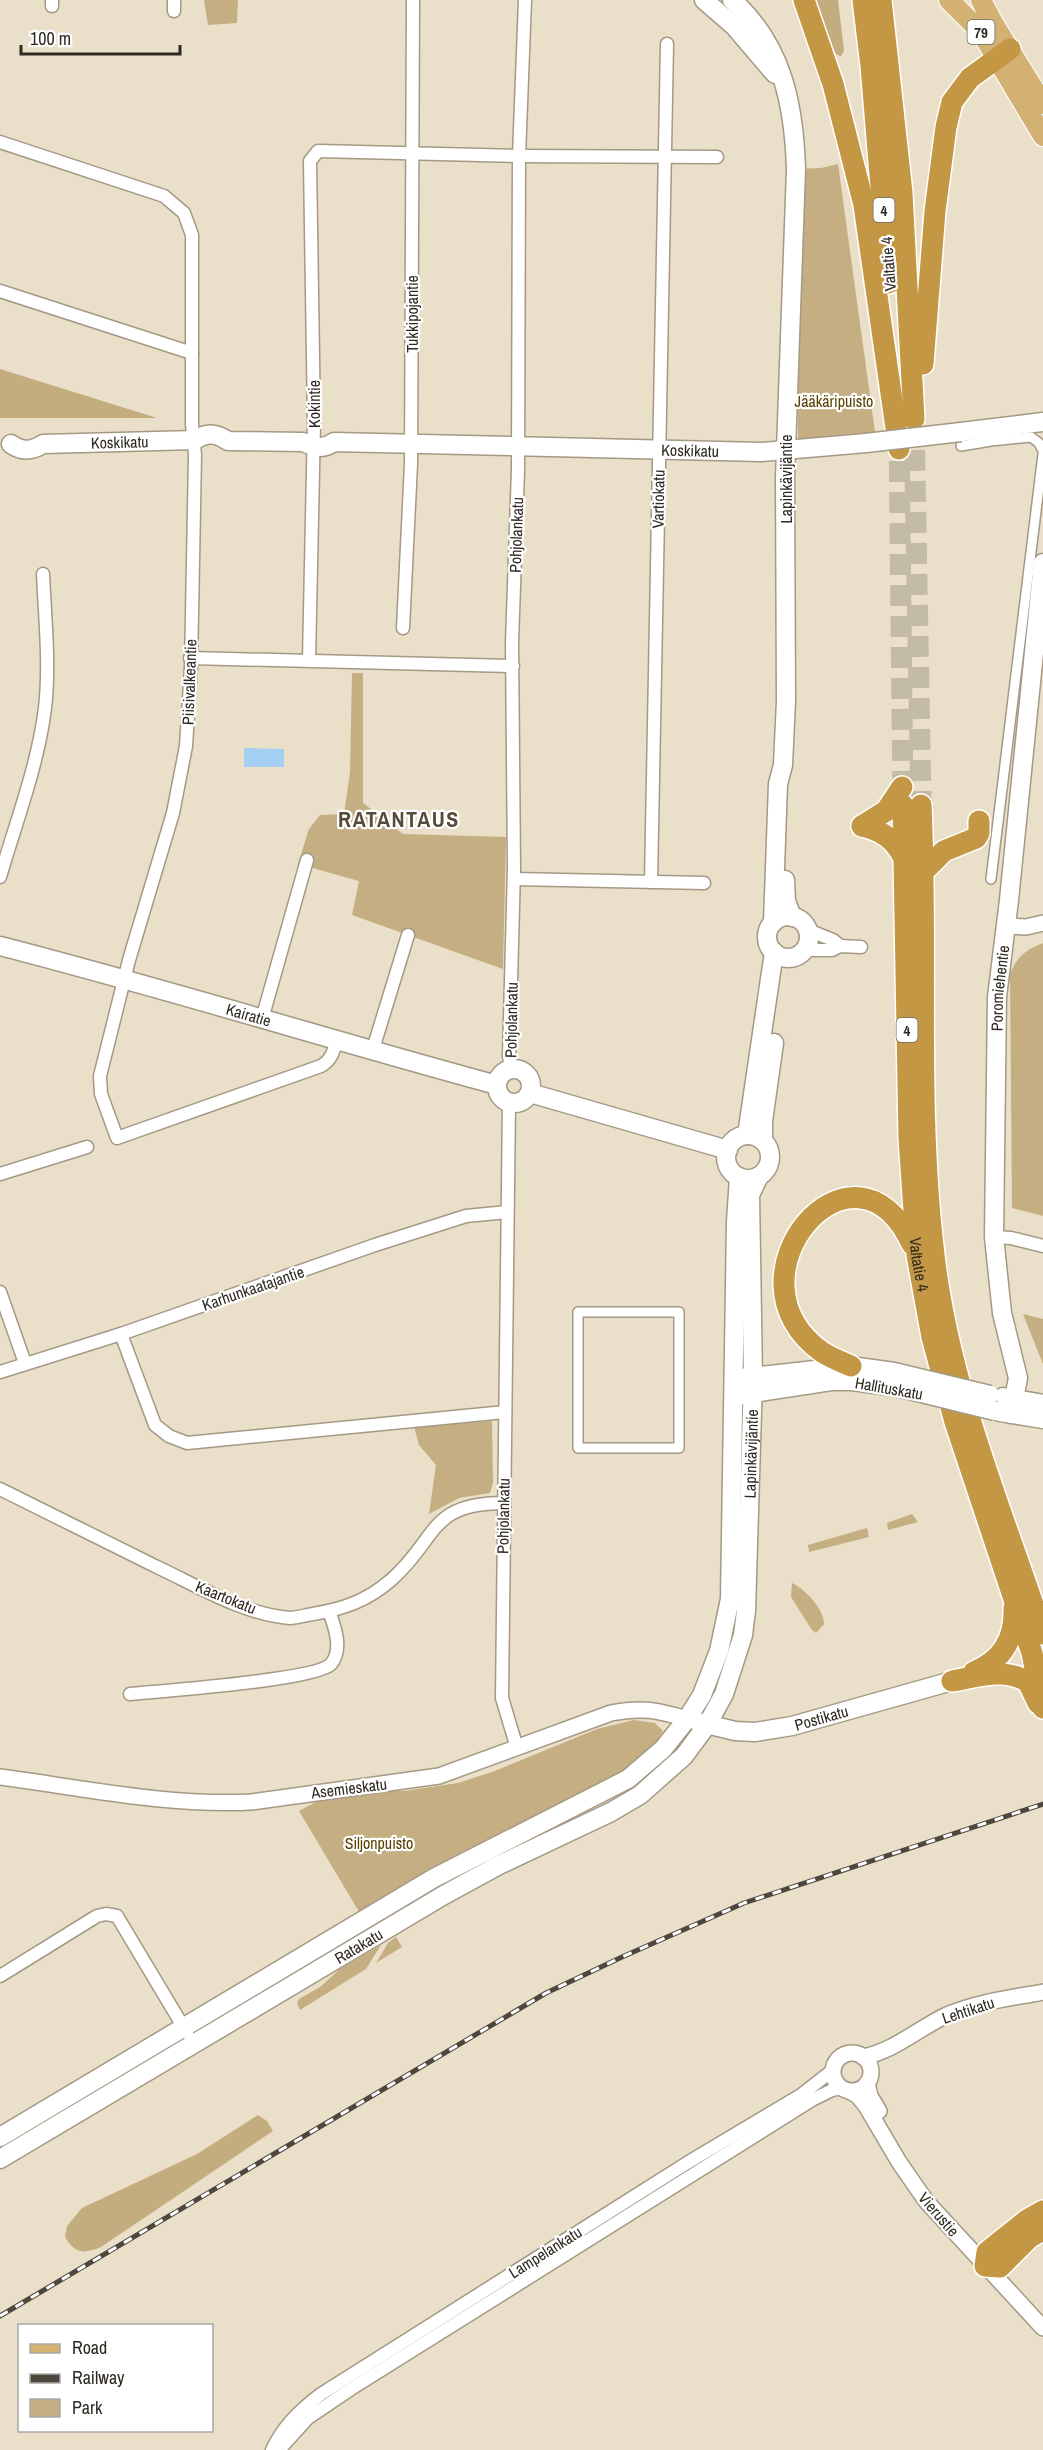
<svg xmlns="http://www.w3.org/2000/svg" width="1043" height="2450" viewBox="0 0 1043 2450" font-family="'Archivo Narrow',sans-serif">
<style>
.green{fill:#c5ae82}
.forest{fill:#c3ac7d}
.water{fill:#a5cef3}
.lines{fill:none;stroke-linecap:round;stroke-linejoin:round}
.trunk-tunnel{stroke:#c4bba7;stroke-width:21;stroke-dasharray:21 10;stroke-linecap:butt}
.pedestrian-casing{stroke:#a49984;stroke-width:12}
.minor-casing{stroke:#a49984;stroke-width:15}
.tertiary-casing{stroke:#a49984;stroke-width:18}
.secondary-casing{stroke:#a49984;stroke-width:21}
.primary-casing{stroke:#fff;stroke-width:22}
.trunk-casing{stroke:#fff;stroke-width:24}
.pedestrian{stroke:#fff;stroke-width:9}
.minor{stroke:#fff;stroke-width:12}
.tertiary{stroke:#fff;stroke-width:15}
.secondary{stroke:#fff;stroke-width:18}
.primary{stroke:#d3b173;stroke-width:20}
.trunk{stroke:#c49744;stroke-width:21}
.rail-casing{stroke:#4d473d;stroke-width:5}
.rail{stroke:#fff;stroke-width:3;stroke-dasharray:9;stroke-linecap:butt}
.secondary-bridge-casing{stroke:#a49984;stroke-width:21;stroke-linecap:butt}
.secondary-bridge{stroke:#fff;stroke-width:18}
.labels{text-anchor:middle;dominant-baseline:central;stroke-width:4.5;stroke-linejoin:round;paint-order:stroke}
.shield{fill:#fff;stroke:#6d6964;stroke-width:1.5}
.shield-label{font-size:15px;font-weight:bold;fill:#2e2921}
.street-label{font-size:16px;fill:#2e2921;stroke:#fff}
.park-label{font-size:16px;fill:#584001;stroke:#fff}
.district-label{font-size:22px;font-weight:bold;letter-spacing:1.5px;fill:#554c39;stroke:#fff}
</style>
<rect width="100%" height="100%" fill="#eadfc8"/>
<g class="green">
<polygon points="204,0 238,0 237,23 208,25"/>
<polygon points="838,164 875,432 798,441 796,169 821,168"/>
<polygon points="352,673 363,673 363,803 403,834 506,837 503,969 352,915 359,881 298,864 309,829 320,815 344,814 350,772"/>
<path d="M1043,943V1216L1012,1208L1010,974C1017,957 1025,950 1043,943Z"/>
<polygon points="1023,1314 1043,1319 1043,1364"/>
<polygon points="492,1421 493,1483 490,1493 459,1498 429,1514 436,1465 419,1445 414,1427"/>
<polygon points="912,1514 918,1522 888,1530 887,1523"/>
<polygon points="867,1528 869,1537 809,1552 808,1545"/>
<path d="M792,1583C805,1589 824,1609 824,1624L816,1633L812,1630L791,1597Z"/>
<polygon points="634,1720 655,1723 663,1731 654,1747 630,1769 361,1915 299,1811 321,1799 377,1791 404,1791 458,1783 492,1772 597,1729"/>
<polygon points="396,1937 402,1947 376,1963 388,1943"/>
<polygon points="381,1945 366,1969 300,2010 297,2003 299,1999 320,1987 340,1969"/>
</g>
<g class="forest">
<polygon points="809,0 838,0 844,51 841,56 837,55 828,43"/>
<polygon points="0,369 157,418 0,418"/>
<path d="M258,2115L267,2121L273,2131L101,2247C84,2254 75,2254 65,2237L67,2226L82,2208L197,2154Z"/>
</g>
<polygon class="water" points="244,748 284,749 284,767 244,767"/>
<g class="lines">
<g class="trunk-tunnel">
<polyline points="914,419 921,805"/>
<polyline points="899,430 903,804"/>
</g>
<defs>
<g id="pedestrian">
<polyline points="961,446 991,441 1031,437 1039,443 1043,451"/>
<polyline points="991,879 1043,454"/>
<rect x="578" y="1312" width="101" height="136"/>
</g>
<g id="minor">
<polyline points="174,0 174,11"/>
<polyline points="52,6 52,0"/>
<path d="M0,142L164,196L184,213L192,235V424L195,455L191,667L186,746L173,813L129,960L100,1076L101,1094L117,1138L321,1066C332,1060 334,1050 337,1038"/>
<polyline points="0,291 192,353"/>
<polyline points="403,628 411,464 413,0"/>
<polyline points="190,658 513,666"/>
<polyline points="309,660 314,423 310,161 318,151 519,156 717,157"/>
<path d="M0,877C16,822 38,765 45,708C50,664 45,619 43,574"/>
<polyline points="514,879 704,883"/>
<polyline points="651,882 667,44"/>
<polyline points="808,930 833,940 840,946"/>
<polyline points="805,950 832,950 840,946 861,947"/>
<polyline points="262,1019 307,860"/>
<polyline points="373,1049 408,935"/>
<polyline points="511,1069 509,1056 514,869 512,643 518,470 519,156 525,0"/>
<polyline points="509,1102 502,1698 517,1748"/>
<polyline points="0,1174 87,1147"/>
<polyline points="994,1237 1011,1238 1043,1246"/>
<polyline points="0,1292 25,1363"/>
<polyline points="121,1334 155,1425 169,1436 187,1443 505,1412"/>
<polyline points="0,1372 121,1334 375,1245 466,1216 507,1212"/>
<path d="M0,1489C52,1515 103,1540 155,1566C198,1586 242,1614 290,1618C297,1618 306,1615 313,1614C343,1609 367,1601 391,1580C438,1539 428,1503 504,1503"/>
<path d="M130,1694C160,1691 317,1680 331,1664C343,1650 335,1627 329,1611"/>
<polyline points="0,1976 97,1916 106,1914 117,1916 187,2033"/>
<path d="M272,2450C283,2426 300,2410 321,2394L687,2163L801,2095L833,2070"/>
<polyline points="279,2450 308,2418 351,2389 812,2100 832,2090 842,2088"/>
</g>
<g id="tertiary">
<polyline points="1006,926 1026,927 1043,923"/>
<path d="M0,1777C83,1788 167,1806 251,1802L439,1776L611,1713C642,1707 657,1710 687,1719"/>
<circle cx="852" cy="2072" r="19"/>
<path d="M863,2057C894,2051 919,2028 947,2015C977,2002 1011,1998 1043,1992"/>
<polyline points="867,2083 870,2096 879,2111"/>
<polyline points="849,2091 858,2096 866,2106 899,2162 926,2201 1043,2328"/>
</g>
<g id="secondary">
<polyline points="704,0 734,26 775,74"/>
<path d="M732,0C782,44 794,104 796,169L785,478L786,701L783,765L778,784L773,923"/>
<polyline points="961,432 1043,422"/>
<path id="s1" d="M11,444C22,452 32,451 43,444L195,440C207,432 216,433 228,441L303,442C314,447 323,450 334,442L761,452L866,443"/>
<polyline points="785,880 786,901 792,917"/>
<circle cx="788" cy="937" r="21"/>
<path id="s2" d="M0,946C167,989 331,1040 497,1085"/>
<circle cx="514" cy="1086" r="17"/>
<polyline points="530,1093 728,1150"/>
<polyline points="747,1135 774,952"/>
<circle cx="748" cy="1157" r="22"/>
<polyline points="763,1141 763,1121 774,1043"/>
<polyline points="741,1378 851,1366 894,1372"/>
<polyline points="741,1395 831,1381 852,1381 897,1387"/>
<polyline points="1003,1397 1043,1404"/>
<polyline points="1000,1412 1043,1419"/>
<path id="s3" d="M1011,1414L1018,1378L1002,1313L994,1237L997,997L1009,900L1043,563"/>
<path id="s4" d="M698,1722L735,1731L755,1732L792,1726L952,1681"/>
<polyline points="0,2137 434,1878 628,1779 663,1749 687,1719 702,1695 719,1651 730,1599 736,1222 739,1177"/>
<path id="s5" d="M0,2159L444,1895L497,1866L611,1812L640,1795L684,1756L707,1725L724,1694L743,1635L746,1611L753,1378L750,1195L759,1176"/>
</g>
<g id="primary">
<polyline points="949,0 981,32 1043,136"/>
<polyline points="981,0 993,23 1043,104"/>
</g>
<g id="trunk">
<polyline points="804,0 833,84 864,205 899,449"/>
<polyline points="863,0 871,66 889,283"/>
<polyline points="881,0 902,193 914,419"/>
<polyline points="923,364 935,211 946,127 952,102 970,78 1010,49"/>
<path id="s6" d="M903,805L909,1138L917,1255L932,1337L955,1422L1032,1653L1043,1708"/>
<path d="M921,805C928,955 916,1105 934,1255C949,1386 1002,1510 1043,1634"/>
<polyline points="862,826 886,811 902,787"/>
<path d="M862,826C883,831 894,839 904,858"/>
<polyline points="923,872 944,851 976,838 979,833 979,821"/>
<path d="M851,1366C842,1362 831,1358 822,1352C718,1278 854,1119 912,1244"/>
<path d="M974,1672C1003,1660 1015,1638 1014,1608"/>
<path d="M952,1681C977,1677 1005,1667 1028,1682L1038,1703"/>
<polyline points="1043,2211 1027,2220 987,2252 985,2266 1000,2267 1030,2237 1043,2230"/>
</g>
</defs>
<use href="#pedestrian" class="pedestrian-casing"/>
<use href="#minor" class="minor-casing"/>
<use href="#tertiary" class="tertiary-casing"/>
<use href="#secondary" class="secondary-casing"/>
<use href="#primary" class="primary-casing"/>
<use href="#trunk" class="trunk-casing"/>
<use href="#pedestrian" class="pedestrian"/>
<use href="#minor" class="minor"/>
<use href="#tertiary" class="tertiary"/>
<use href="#secondary" class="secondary"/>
<use href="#primary" class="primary"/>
<use href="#trunk" class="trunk"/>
<defs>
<polyline id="rail" points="0,2316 546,1993 622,1957 744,1903 1043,1804"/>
</defs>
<use href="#rail" class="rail-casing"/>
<use href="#rail" class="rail"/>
<defs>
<g id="secondary-bridge">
<polyline points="866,443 961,432"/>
<polyline points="894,1372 990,1395"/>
<polyline points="897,1387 995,1411"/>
</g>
</defs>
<use href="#secondary-bridge" class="secondary-bridge-casing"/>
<use href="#secondary-bridge" class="secondary-bridge"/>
</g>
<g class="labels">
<g class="shield">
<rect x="967.5" y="20" width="27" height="24" rx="4.5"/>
<rect x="873.5" y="198" width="21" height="24" rx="4.5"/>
<rect x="896.5" y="1018" width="21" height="24" rx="4.5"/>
</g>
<g class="shield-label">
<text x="981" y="32">79</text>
<text x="884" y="210">4</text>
<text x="907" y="1030">4</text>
</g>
<g class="street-label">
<text transform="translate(888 264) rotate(-94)">Valtatie 4</text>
<text transform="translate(412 314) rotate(-90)">Tukkipojantie</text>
<text transform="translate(314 404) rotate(-90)">Kokintie</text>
<text stroke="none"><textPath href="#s1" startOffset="111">Koskikatu</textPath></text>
<text stroke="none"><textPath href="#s1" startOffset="686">Koskikatu</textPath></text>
<text transform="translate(786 479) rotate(-90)">Lapinkävijäntie</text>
<text transform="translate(658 499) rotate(-89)">Vartiokatu</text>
<text transform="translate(516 535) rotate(-88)">Pohjolankatu</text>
<text transform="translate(189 682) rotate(-88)">Piisivalkeantie</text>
<text stroke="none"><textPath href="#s3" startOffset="429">Poromiehentie</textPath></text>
<text stroke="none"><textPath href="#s2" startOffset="258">Kairatie</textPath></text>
<text transform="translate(511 1020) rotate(-89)">Pohjolankatu</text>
<text stroke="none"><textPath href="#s6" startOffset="460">Valtatie 4</textPath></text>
<text transform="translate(253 1288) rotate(-19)">Karhunkaatajantie</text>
<text transform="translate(889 1388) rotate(10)">Hallituskatu</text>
<text stroke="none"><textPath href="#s5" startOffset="1113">Lapinkävijäntie</textPath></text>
<text transform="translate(503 1516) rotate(-89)">Pohjolankatu</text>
<text transform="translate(226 1597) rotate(22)">Kaartokatu</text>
<text stroke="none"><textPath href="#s4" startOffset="126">Postikatu</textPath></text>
<text transform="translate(349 1788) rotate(-7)">Asemieskatu</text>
<text stroke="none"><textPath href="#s5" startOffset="417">Ratakatu</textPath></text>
<text transform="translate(968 2010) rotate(-18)">Lehtikatu</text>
<text transform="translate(939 2214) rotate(49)">Vierustie</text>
<text transform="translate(545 2252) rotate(-32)">Lampelankatu</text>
</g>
<g class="park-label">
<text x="834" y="401">Jääkäripuisto</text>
<text x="379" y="1843">Siljonpuisto</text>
</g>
<g class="district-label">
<text x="399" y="819">RATANTAUS</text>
</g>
</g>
<rect x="18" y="2324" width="195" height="108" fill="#ffffff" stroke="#aba9a6" stroke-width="1.5"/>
<rect x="30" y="2344" width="30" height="9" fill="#d3b173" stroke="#aba9a6" stroke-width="1.5"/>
<text x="72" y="2354" font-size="18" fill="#2e2921">Road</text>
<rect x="30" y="2374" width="30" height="9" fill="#4d473d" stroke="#aba9a6" stroke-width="1.5"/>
<text x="72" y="2384" font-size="18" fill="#2e2921">Railway</text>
<rect x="30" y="2399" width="30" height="18" fill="#c5ae82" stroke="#aba9a6" stroke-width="1.5"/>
<text x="72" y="2414" font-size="18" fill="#2e2921">Park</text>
<path d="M21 45v9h159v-9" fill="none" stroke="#2e2921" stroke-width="3"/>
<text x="30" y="45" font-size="18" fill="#2e2921" stroke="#ffffff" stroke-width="4.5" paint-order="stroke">100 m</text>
</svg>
